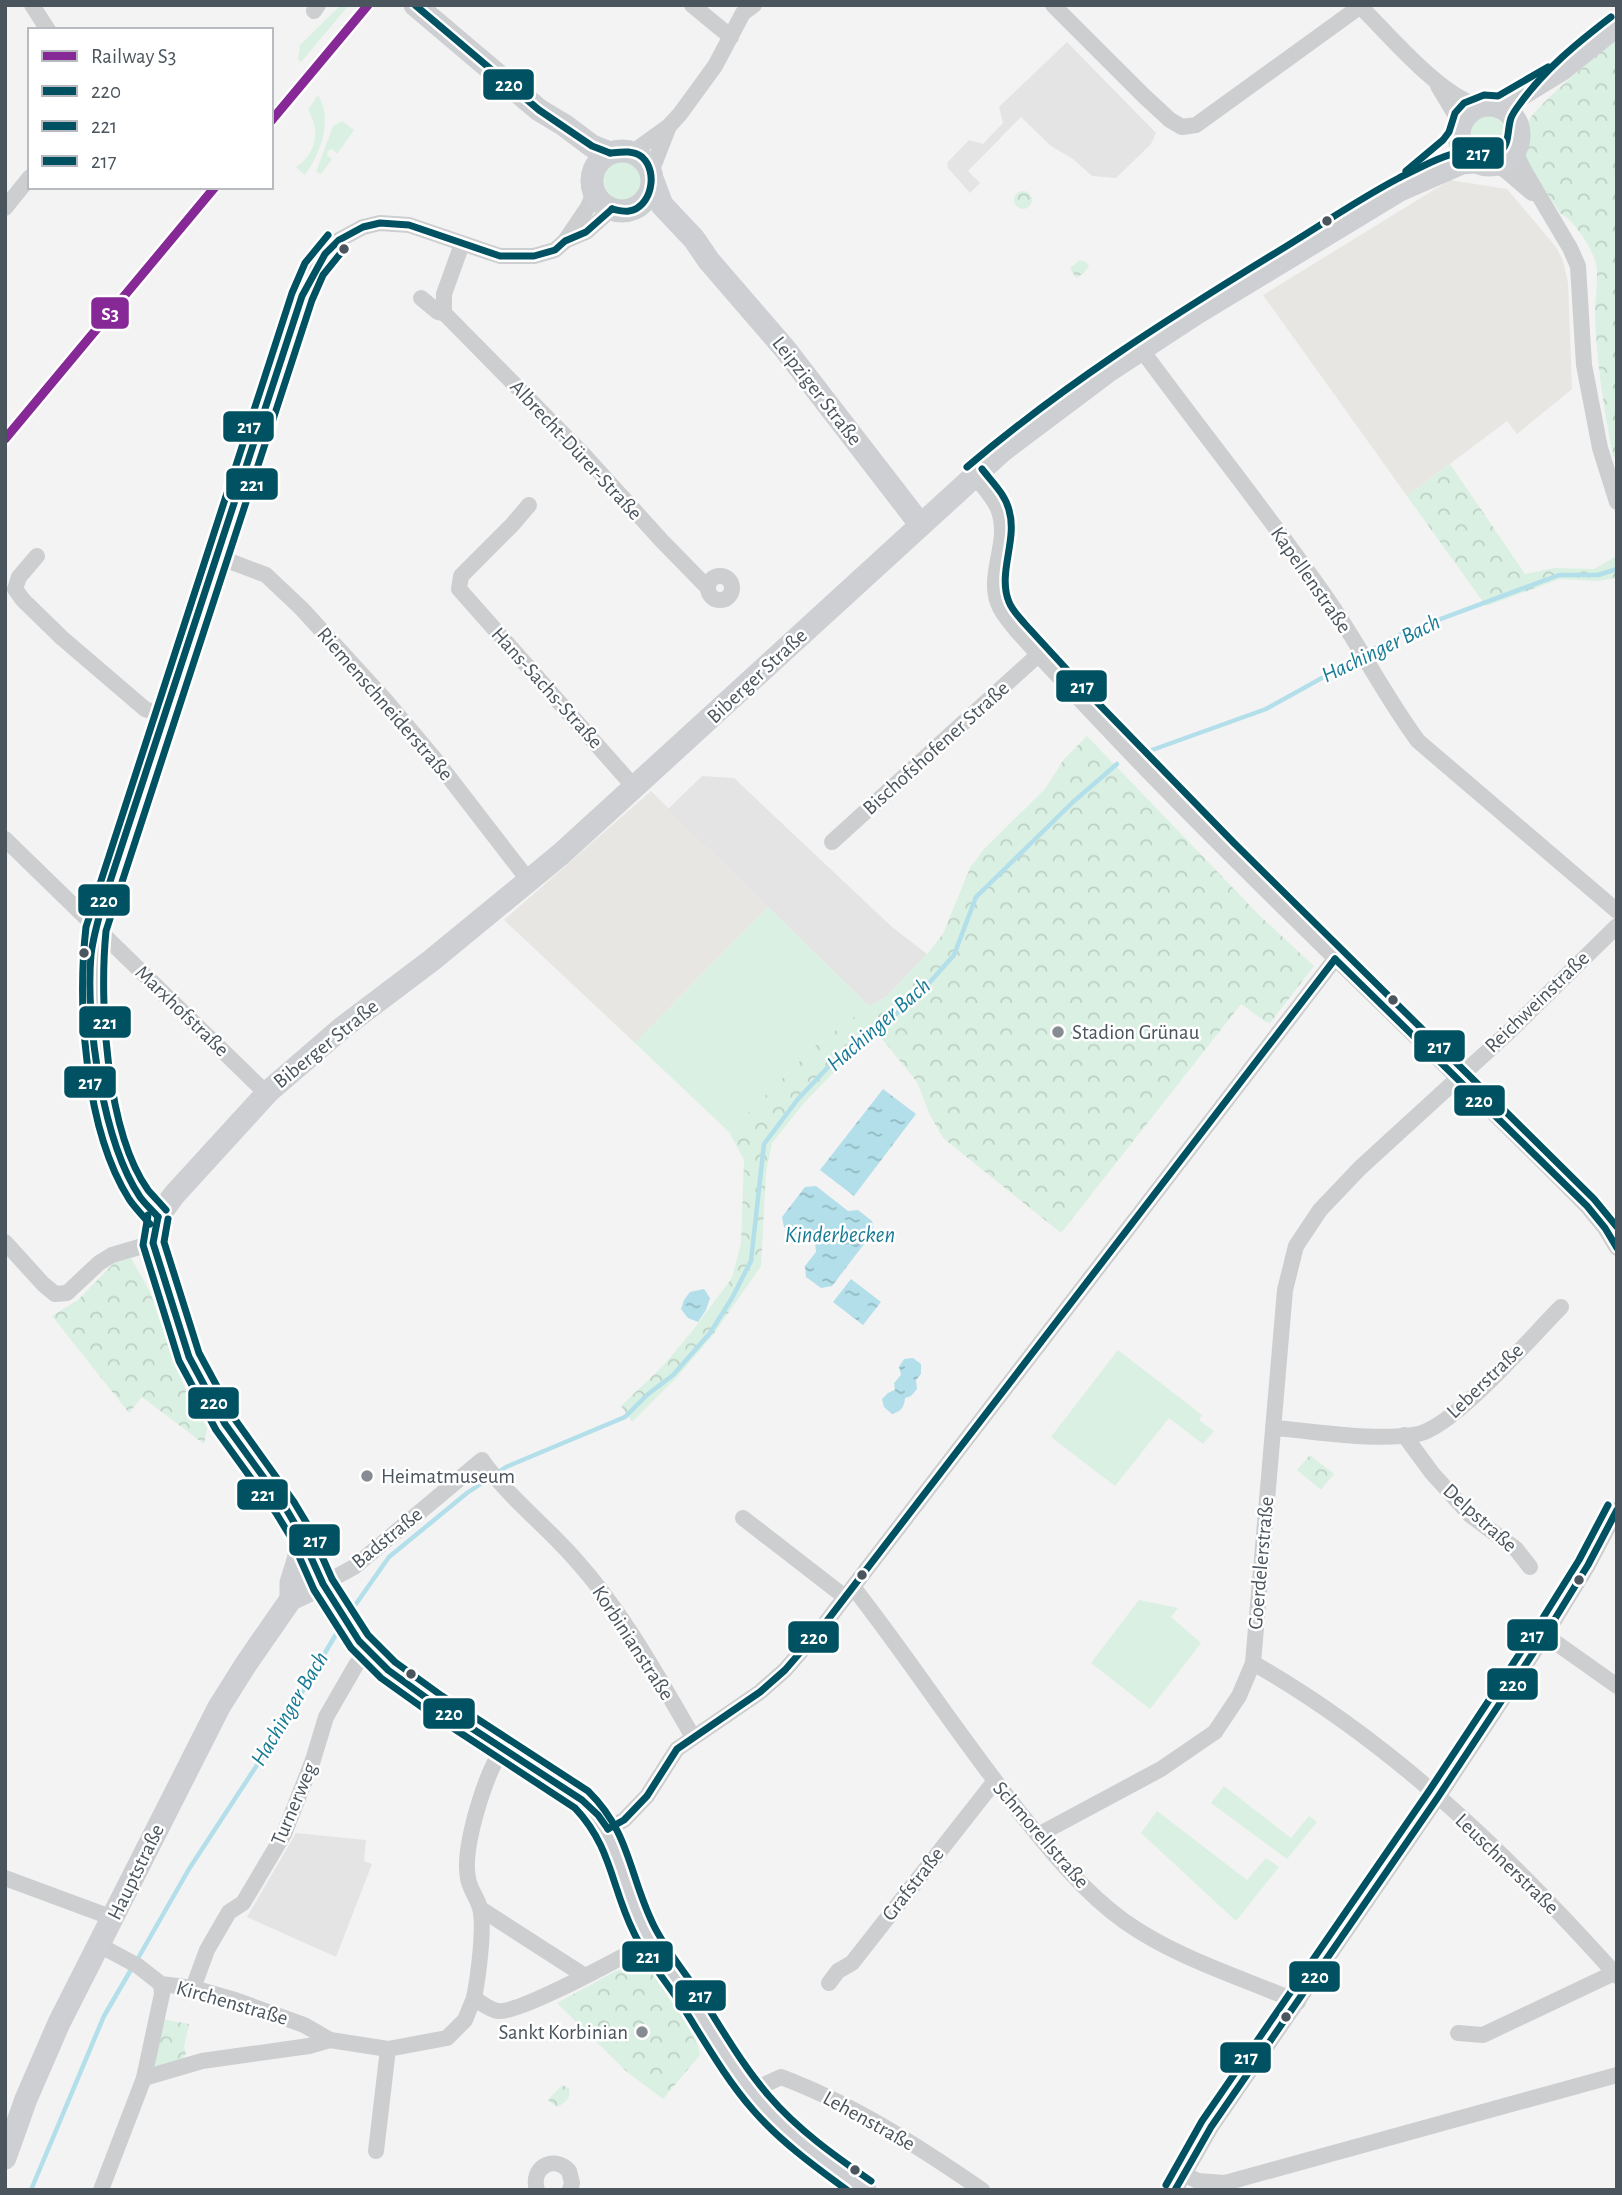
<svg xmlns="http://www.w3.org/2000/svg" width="1622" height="2195" viewBox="0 0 1622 2195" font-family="'Alegreya Sans',sans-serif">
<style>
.commercial{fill:#e7e6e2}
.education{fill:#e5e4e4}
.grass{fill:#daf0e2}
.park{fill:url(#park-crowns)}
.water{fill:url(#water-ripples)}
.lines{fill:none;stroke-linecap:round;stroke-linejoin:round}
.stream{stroke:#b2dfea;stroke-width:4.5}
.minor{stroke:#cdced0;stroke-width:16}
.secondary{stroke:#cdcfd2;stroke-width:23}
.bus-1-casing{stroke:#fff;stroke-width:12}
.bus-2-casing{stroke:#fff;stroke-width:12}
.bus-3-casing{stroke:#fff;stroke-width:12}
.bus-1{stroke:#005262;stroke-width:7}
.bus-2{stroke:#005262;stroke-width:7}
.bus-3{stroke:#005262;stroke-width:7}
.rail-1-casing{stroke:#fff;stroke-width:14}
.rail-1{stroke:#862996;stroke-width:9}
.bus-dot{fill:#4b555e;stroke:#fff;stroke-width:2.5}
.poi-dot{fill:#868c92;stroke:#fff;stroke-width:2.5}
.labels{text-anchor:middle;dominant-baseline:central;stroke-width:5;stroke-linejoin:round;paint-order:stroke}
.street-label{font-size:21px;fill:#4b555e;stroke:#fff}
.poi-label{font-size:21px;fill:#4b555e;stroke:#fff;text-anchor:start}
.water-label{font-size:23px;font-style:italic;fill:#187b95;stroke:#fff}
.line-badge{stroke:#fff;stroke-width:2.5}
.badge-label{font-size:19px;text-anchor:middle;font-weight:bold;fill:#fff}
</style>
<defs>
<pattern id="park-crowns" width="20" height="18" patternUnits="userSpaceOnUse" patternTransform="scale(1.75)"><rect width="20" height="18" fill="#daf0e2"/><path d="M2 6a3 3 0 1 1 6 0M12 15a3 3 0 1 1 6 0" fill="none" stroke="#bdd0c4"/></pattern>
<pattern id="water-ripples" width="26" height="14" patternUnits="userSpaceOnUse" patternTransform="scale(1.75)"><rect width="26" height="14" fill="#b2dfea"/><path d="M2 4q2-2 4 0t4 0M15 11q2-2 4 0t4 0" fill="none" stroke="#93b8c1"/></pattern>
</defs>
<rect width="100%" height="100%" fill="#f3f3f3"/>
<g class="commercial">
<polygon points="1450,180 1507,189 1556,247 1563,261 1568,283 1572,389 1517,434 1507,421 1407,496 1263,295"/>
<polygon points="651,791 768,907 635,1043 504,920"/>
</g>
<g class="education">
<polygon points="1067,42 1156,133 1151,144 1116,178 1092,176 1073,159 1051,146 1021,117 968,171 980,183 970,193 948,168 947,163 969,140 983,144 1003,123 999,107"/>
<polygon points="702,776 734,778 892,927 927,954 886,997 869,1006 668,809"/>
<polygon points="296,1833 366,1840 364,1861 372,1864 336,1957 247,1917"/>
</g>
<g class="grass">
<polygon points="341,5 349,5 301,62 298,59 300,45"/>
<path d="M318,95C333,120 321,153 305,175L296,167C316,154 321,131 308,110Z"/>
<circle cx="1490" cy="135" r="22"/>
<polygon points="342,121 354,130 337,154 333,149 328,151 327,155 332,159 321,174 316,172 333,126"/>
<circle cx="624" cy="181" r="20"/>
<polygon points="768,907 869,1006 817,1044 729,1132 635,1043"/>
<polygon points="1118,1350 1202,1415 1199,1420 1214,1431 1203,1444 1169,1418 1115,1486 1051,1437"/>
<polygon points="1139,1600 1178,1608 1171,1617 1201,1643 1150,1709 1091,1663"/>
<polygon points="1224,1786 1291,1838 1309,1816 1317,1822 1287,1859 1211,1803"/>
<polygon points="1157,1811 1247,1880 1266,1858 1279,1867 1236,1921 1141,1833"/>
</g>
<g class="park">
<path d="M1617,39V460L1613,456C1604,409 1596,361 1595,312C1595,297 1599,279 1596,264C1593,249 1573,219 1560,213L1526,161C1525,150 1524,133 1528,122C1535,106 1600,53 1617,39Z"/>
<circle cx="1023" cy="200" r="9"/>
<polygon points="1080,260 1086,262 1089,266 1084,273 1076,278 1070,268"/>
<polygon points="1450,464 1525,574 1554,568 1594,569 1617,556 1617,578 1598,581 1560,579 1486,606 1407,496"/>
<polygon points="1087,736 1259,915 1314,966 1270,1023 1264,1021 1241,1004 1061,1233 943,1138 930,1115 917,1082 878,1034 838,1068 804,1103 772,1143 766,1172 761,1266 713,1335 677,1377 632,1422 621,1406 663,1366 693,1330 732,1278 741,1243 744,1160 729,1132 817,1044 869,1006 886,997 927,954 943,934 970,868 984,849 1045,789 1064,759"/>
<polygon points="131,1258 150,1292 177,1370 191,1401 207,1428 204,1444 142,1397 129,1413 52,1316 78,1300 114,1263"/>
<polygon points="1310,1455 1334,1474 1321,1490 1297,1470"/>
<path d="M637,1966C664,1972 684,2022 698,2045L700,2055L663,2099L627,2072L557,2003L616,1971Z"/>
<polygon points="160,2019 189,2024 184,2047 186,2054 182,2059 157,2068 154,2061"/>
<path d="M562,2085L569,2088C571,2099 566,2102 557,2107L548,2100Z"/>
</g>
<g class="water">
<polygon points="883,1089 916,1114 854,1196 820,1170"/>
<polygon points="816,1186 848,1211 858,1210 872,1221 874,1231 832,1286 821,1288 806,1277 805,1266 816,1252 815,1242 806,1235 796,1236 784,1227 782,1217 805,1187"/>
<polygon points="851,1279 881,1302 863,1325 833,1302"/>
<polygon points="704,1289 710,1298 706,1310 698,1322 688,1318 681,1309 684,1300 690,1292"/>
<path d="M913,1358L921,1364V1374L916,1380L917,1389L911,1396L905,1398C904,1407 902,1411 892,1414L884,1407L882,1399L888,1393L895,1390L894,1383L901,1375L899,1367L904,1359Z"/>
</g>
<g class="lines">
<g class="stream">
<polyline points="1152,750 1266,709 1403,633 1559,575 1598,575 1617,569"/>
<polyline points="351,1611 389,1557 467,1493 506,1467 625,1417 647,1395 673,1375 710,1333 732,1298 751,1261 764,1144 798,1099 831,1064 914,1000 954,955 976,897 1073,802 1117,764"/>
<polyline points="137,1960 189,1869 276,1736 342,1624"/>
<polyline points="31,2190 104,2016 132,1968"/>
</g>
<g class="minor">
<polyline points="32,5 48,30"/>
<polyline points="692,5 731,37"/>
<polyline points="1053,5 1144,96 1170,120 1182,127 1196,125 1203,120 1362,5"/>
<path d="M1360,6C1389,35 1442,98 1480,106"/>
<polyline points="314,11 318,5"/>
<polyline points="1438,86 1456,116 1459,128"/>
<polyline points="1517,148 1518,158 1525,172 1570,248 1578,266 1584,365 1600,448 1617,502"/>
<polyline points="633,152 669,126 680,114 715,66 743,13 754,5"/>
<polyline points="1495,165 1505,170 1532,193"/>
<polyline points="651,172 669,126"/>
<polyline points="5,208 30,177"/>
<polyline points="565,241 588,207 594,193"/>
<polyline points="462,244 444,294 444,313 584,455 662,541 707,587"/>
<polyline points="421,298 438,312 444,313"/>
<path d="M1141,349C1202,432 1267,513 1326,597C1359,644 1384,695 1418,741L1617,911"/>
<path d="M974,475C982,486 994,497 999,511C1010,542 987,573 998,603C1002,614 1010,622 1017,631C1197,832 1397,1014 1587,1206L1605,1228L1617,1248"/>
<polyline points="529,505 512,525 461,576 459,589 635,788"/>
<polyline points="37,556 19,577 15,589 23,600 62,638 145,709 164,716"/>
<polyline points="216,556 266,575 302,609 386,701 438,763 529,881"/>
<circle cx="720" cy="588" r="12"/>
<polyline points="5,839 266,1093"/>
<polyline points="832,842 1038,655"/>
<path d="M158,1217C107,1175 86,1022 91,958C94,921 110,884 121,849L302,296L325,254L339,240L363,227L380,223L409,225L500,256H534L555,250L565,241L586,232L612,209"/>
<polyline points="5,1242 43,1284 55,1294 67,1293 99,1263 112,1255 153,1243"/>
<path d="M1273,1428C1317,1431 1375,1442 1418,1434C1455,1426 1531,1337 1561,1307"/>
<polyline points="1404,1435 1432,1473 1470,1515 1516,1549 1530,1567"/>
<polyline points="743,1518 845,1597"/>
<path d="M323,1584L354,1567L482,1460C508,1497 544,1524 574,1558C623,1612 657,1675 693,1737"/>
<path d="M853,1587C911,1661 962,1741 1021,1814C1052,1853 1084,1892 1124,1921C1176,1958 1240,1977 1298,2002"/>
<polyline points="1545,1635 1617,1686"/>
<path d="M1253,1663C1392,1742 1511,1857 1617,1976"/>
<polyline points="608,1829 624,1820 647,1796 677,1749 760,1692 785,1670 823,1626 1335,959"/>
<polyline points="1038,1835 1161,1769 1215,1732 1239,1696 1253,1663 1285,1290 1296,1246 1320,1210 1360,1168 1512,1029 1617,926"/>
<polyline points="5,1878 113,1918"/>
<polyline points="481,1909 585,1976"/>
<polyline points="99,1945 138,1966 161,1984 193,1988 235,2000 304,2025 330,2040"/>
<polyline points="829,1983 838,1971 852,1963 994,1782"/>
<polyline points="193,1988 207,1950 229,1912 243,1903 284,1834 313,1760 326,1717 356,1665 368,1652"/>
<path d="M474,1998C478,1978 485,1927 480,1908C477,1897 469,1888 468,1878C462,1848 485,1775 502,1750"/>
<polyline points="1458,2033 1483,2035 1614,1973"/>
<path d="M144,2078L202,2061L309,2046L330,2040L388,2049L447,2038L465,2020L474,1998C481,2003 490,2010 498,2011C520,2014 625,1955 650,1942"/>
<path d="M751,2091L781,2077C853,2104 918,2146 982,2190"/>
<polyline points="376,2151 388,2049"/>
<polyline points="1183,2174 1198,2181 1225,2183 1617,2075"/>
<polyline points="101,2190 144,2078 162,1994 161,1984"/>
<path d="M537,2190C530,2168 553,2154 569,2171L572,2183L570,2190"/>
<polyline points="1175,2190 1211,2127 1438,1797 1545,1635 1588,1565 1617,1510"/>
</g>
<g class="secondary">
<polyline points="415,5 539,110 564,125 592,146 610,153"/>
<circle cx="1489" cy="135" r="30"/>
<polyline points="1500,107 1561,70 1617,25"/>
<circle cx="622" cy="181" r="30"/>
<polyline points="653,181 662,205 694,239 709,261 785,349 920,524"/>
<polyline points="291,1599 291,1583 299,1557 299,1534"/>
<polyline points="5,2158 26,2099 59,2023 219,1707 246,1664 291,1599 323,1584"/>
<path d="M865,2190C829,2164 792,2138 762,2105C734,2073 714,2034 690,1999C675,1975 655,1953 643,1928C618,1879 626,1841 582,1800L436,1705L388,1670L368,1652L359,1641L323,1584L299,1531L285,1507L225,1424L189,1357L153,1243L158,1217L174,1195L269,1091L342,1028L432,960L561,854L1002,451L1107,372L1197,313L1400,190L1462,163L1474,162"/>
</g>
<defs>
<g id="bus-1">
<polyline points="415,5 539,110 592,146 610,153"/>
<path d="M610,153C621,152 633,150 642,157C659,172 651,208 629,211C624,212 617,210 612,209"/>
<polyline points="1335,959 1587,1206 1605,1228 1617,1248"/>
<path d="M158,1217C152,1210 145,1204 140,1197C103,1142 85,1021 91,955C93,937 98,920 103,903L302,296L325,254L339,240L363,227L380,223L409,225L500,256H534L555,250L565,241L586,232L612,209"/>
<polyline points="158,1217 153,1243 189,1357 225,1424 285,1507 299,1531 323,1584 359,1641 388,1670 436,1705 582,1800 598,1815 608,1829"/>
<polyline points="608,1829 624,1820 647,1796 677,1749 760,1692 785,1670 823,1626 1335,959"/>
<polyline points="1175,2190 1211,2127 1438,1797 1545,1635 1588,1565 1617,1510"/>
</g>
<g id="bus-2">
<path d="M166,1210C160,1203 154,1197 148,1190C106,1131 99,1001 106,931L312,300L323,275L344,249"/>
<path d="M148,1215L143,1245L179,1361L216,1430L276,1513L290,1536L314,1590L351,1648L381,1678L430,1713L575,1808C612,1847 611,1887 634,1933C646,1958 665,1980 681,2004C704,2040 725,2078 753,2110C780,2141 814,2166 847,2190"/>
</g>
<g id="bus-3">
<polyline points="1406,171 1443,140 1449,132 1455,113 1464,103 1484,95 1498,96 1548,67"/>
<path d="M967,467C1062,386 1166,320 1272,255C1314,230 1355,201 1399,178C1418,169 1441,155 1462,152C1474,150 1488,158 1499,152C1510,146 1507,129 1511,118C1513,113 1516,109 1519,105C1544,70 1577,43 1611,17"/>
<path d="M982,469C992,482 1005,494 1009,510C1018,540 997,573 1009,602C1012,610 1019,617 1025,624L1093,698L1234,843L1594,1199L1617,1227"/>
<path d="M168,1219L164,1242L199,1353L234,1418L294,1502L309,1527L332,1579L368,1635L395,1662L442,1696L588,1791C630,1832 629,1875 653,1924C665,1949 684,1971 700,1995C722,2029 742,2065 769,2096C798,2130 835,2156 871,2181"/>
<path d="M150,1224C143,1216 135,1208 129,1199C85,1129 77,1007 86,927L292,293L305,263L328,235"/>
<polyline points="1166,2185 1202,2121 1429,1791 1536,1629 1579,1560 1608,1505"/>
</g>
</defs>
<use href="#bus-1" class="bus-1-casing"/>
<use href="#bus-2" class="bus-2-casing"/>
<use href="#bus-3" class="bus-3-casing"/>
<use href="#bus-1" class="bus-1"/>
<use href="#bus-2" class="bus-2"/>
<use href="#bus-3" class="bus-3"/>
<defs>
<g id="rail-1">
<polyline points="271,121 368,5"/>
<polyline points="5,439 215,187"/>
</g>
</defs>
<use href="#rail-1" class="rail-1-casing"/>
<use href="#rail-1" class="rail-1"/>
</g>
<g class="bus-dot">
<circle cx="1327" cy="221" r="6"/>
<circle cx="344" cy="249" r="6"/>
<circle cx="84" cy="953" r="6"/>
<circle cx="1393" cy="1000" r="6"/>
<circle cx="862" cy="1575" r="6"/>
<circle cx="1579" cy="1580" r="6"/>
<circle cx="411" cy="1674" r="6"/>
<circle cx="1286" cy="2017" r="6"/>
<circle cx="855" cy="2170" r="6"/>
</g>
<g class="poi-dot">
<circle cx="1058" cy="1032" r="7"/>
<circle cx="367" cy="1476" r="7"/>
<circle cx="642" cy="2032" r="7"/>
</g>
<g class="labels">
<g class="street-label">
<text transform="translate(817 391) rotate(52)">Leipziger Straße</text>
<text transform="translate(576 450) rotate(47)">Albrecht-Dürer-Straße</text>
<text transform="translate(1311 580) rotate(55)">Kapellenstraße</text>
<text transform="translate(757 676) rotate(-43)">Biberger Straße</text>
<text transform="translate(547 688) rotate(48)">Hans-Sachs-Straße</text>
<text transform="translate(385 704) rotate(49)">Riemenschneiderstraße</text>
<text transform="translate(936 748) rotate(-42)">Bischofshofener Straße</text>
<text transform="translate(1537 1002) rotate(-44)">Reichweinstraße</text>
<text transform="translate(182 1011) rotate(44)">Marxhofstraße</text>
<text transform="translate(326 1044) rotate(-39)">Biberger Straße</text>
<text transform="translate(1485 1381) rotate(-44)">Leberstraße</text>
<text transform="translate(1480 1518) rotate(42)">Delpstraße</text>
<text transform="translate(387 1538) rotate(-39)">Badstraße</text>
<text transform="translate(1261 1563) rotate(-85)">Goerdelerstraße</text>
<text transform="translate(633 1643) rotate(57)">Korbinianstraße</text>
<text transform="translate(294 1804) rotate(-67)">Turnerweg</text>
<text transform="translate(1041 1835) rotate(49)">Schmorellstraße</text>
<text transform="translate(1507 1864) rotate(44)">Leuschnerstraße</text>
<text transform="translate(136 1872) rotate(-64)">Hauptstraße</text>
<text transform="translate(913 1884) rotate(-52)">Grafstraße</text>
<text transform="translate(232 2003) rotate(16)">Kirchenstraße</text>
<text transform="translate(869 2121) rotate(29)">Lehenstraße</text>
</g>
<g class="poi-label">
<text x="1072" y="1032">Stadion Grünau</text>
<text x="381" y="1476">Heimatmuseum</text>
<text x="628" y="2032" text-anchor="end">Sankt Korbinian</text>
</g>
<g class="water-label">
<text transform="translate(1381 649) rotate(-26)">Hachinger Bach</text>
<text transform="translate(879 1025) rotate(-41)">Hachinger Bach</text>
<text x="840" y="1235">Kinderbecken</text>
<text transform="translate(290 1709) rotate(-59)">Hachinger Bach</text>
</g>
</g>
<g class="line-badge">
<rect x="482" y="68" width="53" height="33" rx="7" fill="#005262"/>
<rect x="1451" y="136" width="54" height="34" rx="7" fill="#005262"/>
<rect x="90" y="296" width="40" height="34" rx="7" fill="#862996"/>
<rect x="222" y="410" width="53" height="33" rx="7" fill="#005262"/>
<rect x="225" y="467" width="54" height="34" rx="7" fill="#005262"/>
<rect x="1055" y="669" width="53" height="34" rx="7" fill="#005262"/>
<rect x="77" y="883" width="54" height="34" rx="7" fill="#005262"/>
<rect x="78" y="1005" width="54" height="34" rx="7" fill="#005262"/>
<rect x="1413" y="1029" width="53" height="34" rx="7" fill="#005262"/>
<rect x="63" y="1065" width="54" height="34" rx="7" fill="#005262"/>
<rect x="1453" y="1084" width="53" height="33" rx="7" fill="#005262"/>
<rect x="187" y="1386" width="53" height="34" rx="7" fill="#005262"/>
<rect x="236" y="1478" width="53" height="33" rx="7" fill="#005262"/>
<rect x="288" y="1523" width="53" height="34" rx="7" fill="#005262"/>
<rect x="1506" y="1618" width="53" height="34" rx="7" fill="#005262"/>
<rect x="787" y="1620" width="53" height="34" rx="7" fill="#005262"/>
<rect x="1486" y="1667" width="53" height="34" rx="7" fill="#005262"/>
<rect x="422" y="1697" width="54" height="33" rx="7" fill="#005262"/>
<rect x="621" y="1940" width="53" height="33" rx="7" fill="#005262"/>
<rect x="1288" y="1960" width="53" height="33" rx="7" fill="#005262"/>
<rect x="674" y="1979" width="53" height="33" rx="7" fill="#005262"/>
<rect x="1219" y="2041" width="53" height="33" rx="7" fill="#005262"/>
</g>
<g class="badge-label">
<text x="509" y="91">220</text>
<text x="1478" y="160">217</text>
<text x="110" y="320">S3</text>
<text x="249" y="433">217</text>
<text x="252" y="491">221</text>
<text x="1082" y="693">217</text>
<text x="104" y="907">220</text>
<text x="105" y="1029">221</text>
<text x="1439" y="1053">217</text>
<text x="90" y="1089">217</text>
<text x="1479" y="1107">220</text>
<text x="214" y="1409">220</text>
<text x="263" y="1501">221</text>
<text x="315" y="1547">217</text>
<text x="1532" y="1642">217</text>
<text x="814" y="1644">220</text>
<text x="1513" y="1691">220</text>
<text x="449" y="1720">220</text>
<text x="648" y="1963">221</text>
<text x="1315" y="1983">220</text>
<text x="700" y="2002">217</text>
<text x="1246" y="2064">217</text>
</g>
<rect width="1622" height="2195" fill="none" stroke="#4b555e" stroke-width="14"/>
<rect x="28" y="28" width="245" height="161" fill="#ffffff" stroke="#b7bbbf" stroke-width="2"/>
<rect x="42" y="51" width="35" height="10" fill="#862996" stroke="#b7bbbf" stroke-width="2"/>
<text x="91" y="63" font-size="21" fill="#4b555e">Railway S3</text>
<rect x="42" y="86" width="35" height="10" fill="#005262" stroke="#b7bbbf" stroke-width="2"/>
<text x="91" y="98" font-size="21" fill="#4b555e">220</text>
<rect x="42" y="121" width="35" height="10" fill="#005262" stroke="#b7bbbf" stroke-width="2"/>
<text x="91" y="133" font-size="21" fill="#4b555e">221</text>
<rect x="42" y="156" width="35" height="10" fill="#005262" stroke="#b7bbbf" stroke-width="2"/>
<text x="91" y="168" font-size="21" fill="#4b555e">217</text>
</svg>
